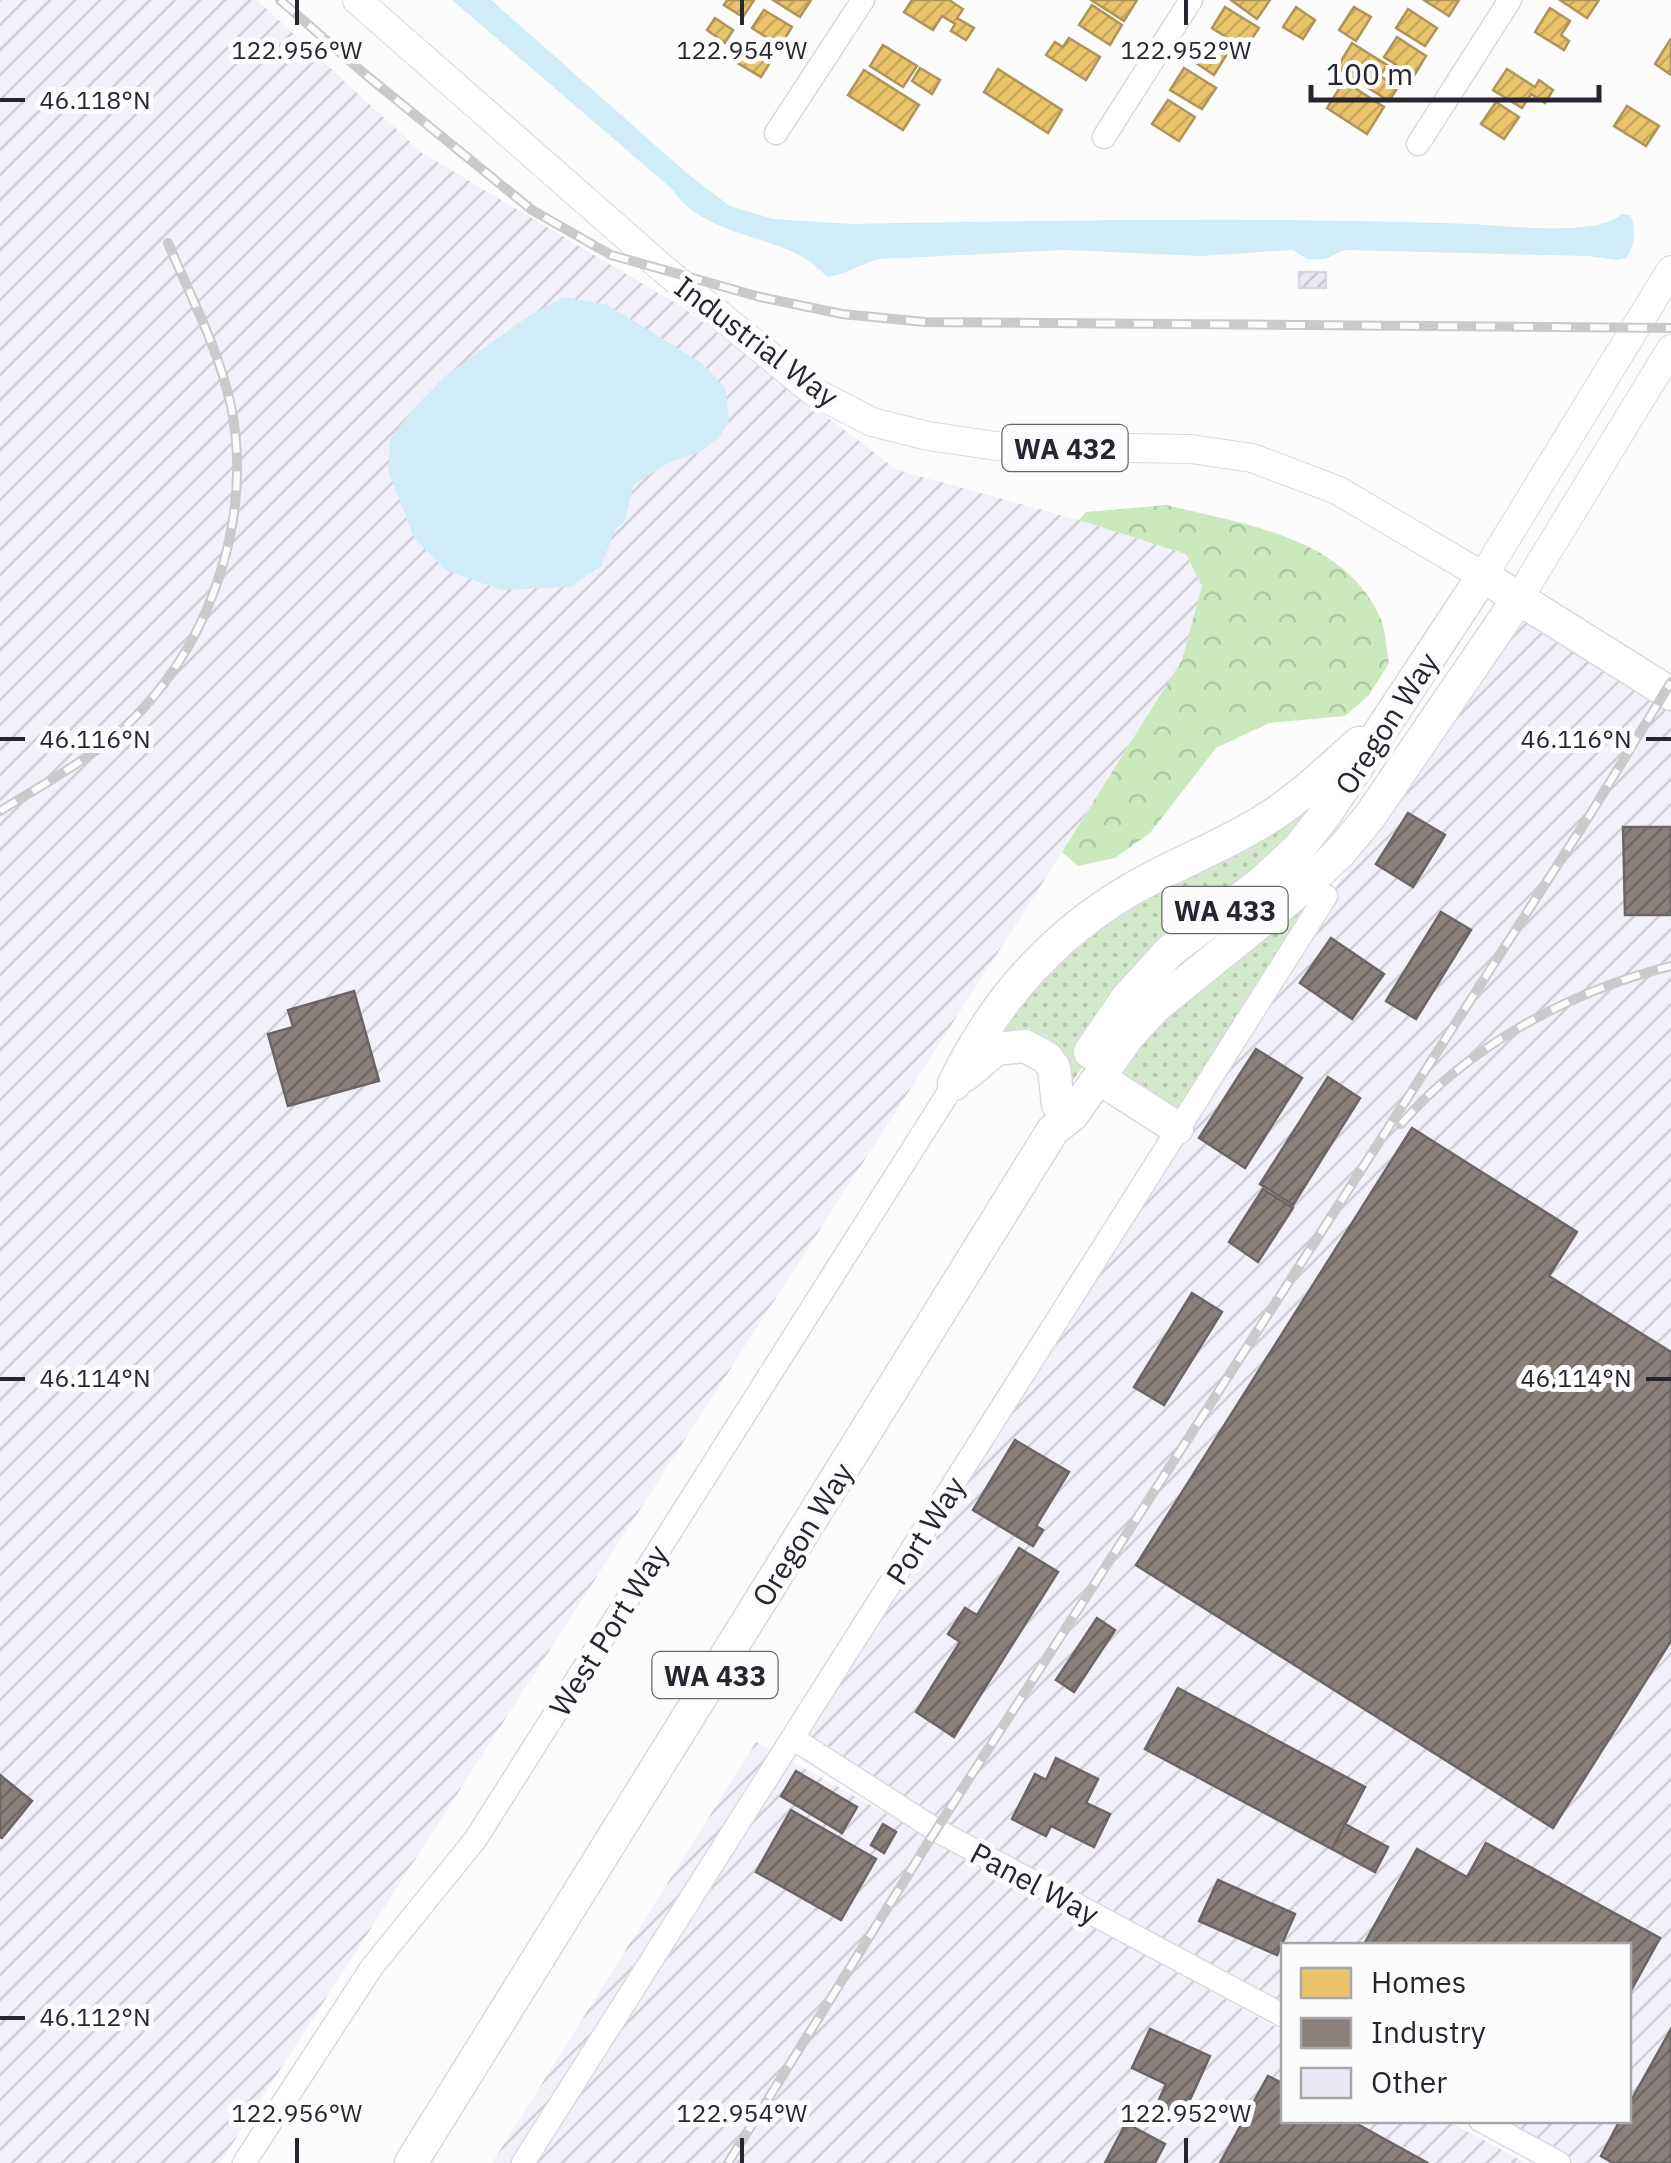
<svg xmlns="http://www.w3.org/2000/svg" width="1671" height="2163" viewBox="0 0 1671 2163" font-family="'IBM Plex Sans',sans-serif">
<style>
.industrial{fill:url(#industrial-furrows)}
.grass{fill:url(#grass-dots)}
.forest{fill:url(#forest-crowns)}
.water{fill:#cfecf8}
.homes{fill:url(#homes-hatch);stroke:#af9459;stroke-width:2.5}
.industry{fill:url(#industry-hatch);stroke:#6c6565;stroke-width:2.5}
.building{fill:url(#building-hatch);stroke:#d9d7dd;stroke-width:2.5}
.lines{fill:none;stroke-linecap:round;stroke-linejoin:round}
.minor-casing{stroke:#dad9df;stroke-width:25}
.major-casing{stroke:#dad9df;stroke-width:30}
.highway-casing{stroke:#dad9df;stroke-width:35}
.minor{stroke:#fff;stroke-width:22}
.major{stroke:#fff;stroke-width:28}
.highway{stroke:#fff;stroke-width:32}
.rail-casing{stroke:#cacacb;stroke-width:10}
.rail{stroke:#fcfcfc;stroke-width:6;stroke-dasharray:19;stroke-linecap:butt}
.ticks{fill:none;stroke:#272530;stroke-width:4}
.labels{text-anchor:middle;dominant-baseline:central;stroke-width:10;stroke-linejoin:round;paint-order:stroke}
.shield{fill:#fcfcfc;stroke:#67666d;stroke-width:2.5}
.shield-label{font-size:28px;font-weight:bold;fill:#272530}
.street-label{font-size:30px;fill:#272530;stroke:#fcfcfc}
.ticks-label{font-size:25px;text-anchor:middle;fill:#272530;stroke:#fcfcfc;stroke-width:10;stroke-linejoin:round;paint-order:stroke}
</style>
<defs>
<pattern id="industrial-furrows" width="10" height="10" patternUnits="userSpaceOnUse" patternTransform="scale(2.5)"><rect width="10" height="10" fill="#f2f1f9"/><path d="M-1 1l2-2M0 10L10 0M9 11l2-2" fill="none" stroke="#d0ced6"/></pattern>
<pattern id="grass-dots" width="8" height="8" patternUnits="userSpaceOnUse" patternTransform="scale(2.5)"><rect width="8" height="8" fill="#d3e9cb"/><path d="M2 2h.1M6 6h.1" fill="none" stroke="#b5c8af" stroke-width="1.8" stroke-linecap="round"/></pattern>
<pattern id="forest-crowns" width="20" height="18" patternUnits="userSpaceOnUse" patternTransform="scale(2.5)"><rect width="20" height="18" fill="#caeabe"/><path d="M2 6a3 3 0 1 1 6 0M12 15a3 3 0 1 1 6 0" fill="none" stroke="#aec9a4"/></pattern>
<pattern id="homes-hatch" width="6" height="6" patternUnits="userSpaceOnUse" patternTransform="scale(2.5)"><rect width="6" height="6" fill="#e9c46a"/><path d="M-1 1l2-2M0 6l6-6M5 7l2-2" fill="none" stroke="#c8a85c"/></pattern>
<pattern id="industry-hatch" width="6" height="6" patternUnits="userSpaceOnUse" patternTransform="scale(2.5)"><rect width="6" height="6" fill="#8a817c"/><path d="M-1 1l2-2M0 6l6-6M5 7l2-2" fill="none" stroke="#716966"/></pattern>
<pattern id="building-hatch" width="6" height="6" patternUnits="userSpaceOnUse" patternTransform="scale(2.5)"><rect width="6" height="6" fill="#ebe9f3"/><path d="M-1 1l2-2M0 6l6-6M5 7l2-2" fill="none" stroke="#cac8d1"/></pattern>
</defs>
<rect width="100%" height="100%" fill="#fcfcfc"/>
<g class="industrial">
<polygon points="0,0 257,0 422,153 687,310 897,470 1079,520 1186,554 1202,586 1182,660 1040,887 220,2163 0,2163"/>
<polygon points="1519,598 1671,684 1671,2163 1576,2163 1498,2121 1628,2120 1628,1946 1284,1946 1283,2004 794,1739"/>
<polygon points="756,1742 1283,2031 1284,2120 1448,2121 1526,2163 492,2163"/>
</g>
<g class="grass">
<polygon points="1297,797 1327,812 1127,998 1058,1104 1054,1068 974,1044 1026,973"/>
<polygon points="1306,885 1326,896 1177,1128 1099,1078"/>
</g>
<path class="forest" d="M1166,505C1243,524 1343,536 1380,617C1386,630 1386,649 1389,663L1369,695L1345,716L1269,723L1216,748L1150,833L1115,858L1078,866L1062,852L1182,660L1202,586L1186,554L1079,520L1086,512Z"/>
<g class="water">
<path d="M452,0H491L689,175L730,206L773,219L851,224C1059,220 1266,217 1473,224C1506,226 1599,237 1622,214L1630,215C1637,228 1635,246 1626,258L1615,260L1588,256L1345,250L1325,259H1307L1293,250L1201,256L1065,250L879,259C864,263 838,278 826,276C787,231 706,242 672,189Z"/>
<polygon points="564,297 608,305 703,364 726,389 729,423 718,438 698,453 671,461 634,485 624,523 616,528 601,566 570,587 501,590 447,571 414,538 388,470 390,439 413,409 444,377 527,317"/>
</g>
<g class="homes">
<polygon points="727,0 754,0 743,17 724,5"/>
<polygon points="773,0 811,0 800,17"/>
<polygon points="912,0 949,0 963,9 957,18 974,28 966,40 951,31 955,24 942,16 933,30 904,12"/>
<polygon points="1091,0 1137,0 1124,21"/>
<polygon points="1231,0 1270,0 1257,19"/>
<polygon points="1424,0 1459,0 1449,16"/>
<polygon points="1560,0 1599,0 1587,18"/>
<polygon points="1092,5 1122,25 1110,45 1079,25"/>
<polygon points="1225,7 1259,28 1245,49 1212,28"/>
<polygon points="1296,7 1315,20 1303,39 1283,27"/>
<polygon points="1354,7 1371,17 1356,41 1339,30"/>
<polygon points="1550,8 1570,21 1561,35 1569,41 1564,50 1535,32"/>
<polygon points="1408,9 1437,28 1425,46 1396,28"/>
<polygon points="764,10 792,27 780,46 752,28"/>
<polygon points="715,18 733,30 725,43 707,30"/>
<polygon points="1397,37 1426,56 1414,76 1384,57"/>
<polygon points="1069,38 1100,57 1086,80 1046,55 1055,42 1063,47"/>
<polygon points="750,40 774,56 761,77 736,62"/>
<polygon points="1670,40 1671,41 1671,75 1655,64"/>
<polygon points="1209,43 1227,54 1214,75 1196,63"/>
<polygon points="1352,43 1387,65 1380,76 1398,87 1389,101 1337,68"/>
<polygon points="883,45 917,66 903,87 870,66"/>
<polygon points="920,68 940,80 932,94 912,81"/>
<polygon points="1184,68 1216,88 1202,109 1170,90"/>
<polygon points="998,69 1062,110 1048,133 984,92"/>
<polygon points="1507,69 1535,87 1539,80 1553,90 1545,103 1531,94 1522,108 1493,90"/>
<polygon points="864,70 919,105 903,130 848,95"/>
<polygon points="1344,81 1384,107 1367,134 1327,108"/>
<polygon points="1168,100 1195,117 1179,141 1152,124"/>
<polygon points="1496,102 1519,117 1504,139 1481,124"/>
<polygon points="1627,106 1659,126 1646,146 1614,126"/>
</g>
<g class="industry">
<polygon points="1408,813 1445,835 1413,887 1376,864"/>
<polygon points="1623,827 1671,827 1671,915 1625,915"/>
<polygon points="1441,912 1471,930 1416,1019 1386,1001"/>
<polygon points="1331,938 1384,974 1352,1019 1300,983"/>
<polygon points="354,991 379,1081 288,1106 268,1034 293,1027 288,1010"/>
<polygon points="1256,1049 1302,1078 1245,1168 1199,1138"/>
<polygon points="1328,1077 1360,1098 1293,1205 1260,1184"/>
<polygon points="1412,1128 1577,1232 1549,1276 1671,1352 1671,1641 1553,1828 1136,1565"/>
<polygon points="1263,1189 1293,1208 1258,1262 1229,1242"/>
<polygon points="1192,1293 1222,1312 1164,1405 1134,1387"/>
<polygon points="1015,1440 1069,1472 1036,1526 1043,1530 1033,1546 973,1510"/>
<polygon points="1019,1548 1058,1572 954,1737 916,1712 960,1642 948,1634 965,1608 977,1615"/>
<polygon points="1097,1618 1115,1630 1074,1692 1056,1680"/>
<polygon points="1178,1688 1365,1787 1332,1849 1145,1749"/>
<polygon points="1056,1758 1098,1779 1086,1803 1110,1814 1094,1847 1051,1826 1046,1836 1012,1819 1035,1774 1046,1780"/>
<polygon points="796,1771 857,1807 842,1833 781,1796"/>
<polygon points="0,1775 32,1801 2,1838 0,1837"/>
<polygon points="791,1810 876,1859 841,1920 756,1872"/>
<polygon points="883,1824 896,1832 884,1853 871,1845"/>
<polygon points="1345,1824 1388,1847 1375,1872 1332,1849"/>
<polygon points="1486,1843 1660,1938 1628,1996 1628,1946 1363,1946 1417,1849 1467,1877"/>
<polygon points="1218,1880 1295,1914 1277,1955 1199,1921"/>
<polygon points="1150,2029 1210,2056 1183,2115 1157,2104 1166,2084 1132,2068"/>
<polygon points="1671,2029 1671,2163 1613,2163 1601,2156 1620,2120 1628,2120 1628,2106"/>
<polygon points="1268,2076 1284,2084 1284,2120 1350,2120 1428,2163 1220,2163"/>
<polygon points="1126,2123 1165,2144 1155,2163 1105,2163"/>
</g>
<rect class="building" x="1299" y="272" width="27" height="16"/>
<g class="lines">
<defs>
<g id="minor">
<polyline points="776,133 863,0"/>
<polyline points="1104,137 1191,0"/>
<polyline points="1418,144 1510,0"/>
<polyline points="794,1739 936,1830 1284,2016"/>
<polyline points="1480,2120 1559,2163"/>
<polyline points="244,2163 372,1967 475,1840 954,1084"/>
<polyline points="523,2163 1326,896"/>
</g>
<g id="major">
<polyline points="357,0 668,273 814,392 872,422 928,436 996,446 1191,449 1252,458 1337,490 1483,576 1671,270"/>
<polyline points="1519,598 1671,349"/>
</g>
<g id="highway">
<polyline points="1090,1052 1127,998 1170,951 1260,884 1299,848 1327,812 1483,576 1671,694"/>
<polyline points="965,1075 996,1049 1025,1046 1047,1058 1054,1068 1058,1104"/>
<polyline points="1099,1078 1177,1128"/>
<path d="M954,1084C993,1003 1052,936 1130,890C1176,863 1227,845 1271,816C1303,795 1331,768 1359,743"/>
<polyline points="411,2163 1053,1130 1072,1115 1129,1035 1155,1007 1306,885 1341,851 1370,816 1519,598"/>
</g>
</defs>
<use href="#minor" class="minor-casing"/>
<use href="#major" class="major-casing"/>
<use href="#highway" class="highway-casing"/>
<use href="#minor" class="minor"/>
<use href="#major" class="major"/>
<use href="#highway" class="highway"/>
<defs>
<g id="rail">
<polyline points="280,0 366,75 532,210 611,255 760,297 842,314 925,322 1671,328"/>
<path d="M0,811C47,782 98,755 137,715C213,636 253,515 231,406C219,350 190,295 168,243"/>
<path d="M1401,1124C1470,1045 1570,991 1671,966"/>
<polyline points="728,2163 936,1830 1591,813 1671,682"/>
</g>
</defs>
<use href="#rail" class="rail-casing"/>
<use href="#rail" class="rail"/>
</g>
<path class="ticks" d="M297,0V25M742,0V25M1186,0V25M0,100H25M0,739H25M1646,739H1671M0,1379H25M1646,1379H1671M0,2018H25M297,2138V2163M742,2138V2163M1186,2138V2163"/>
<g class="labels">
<g class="shield">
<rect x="1002.5" y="425" width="125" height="46" rx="8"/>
<rect x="1162.5" y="887" width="125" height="46" rx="8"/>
<rect x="652.5" y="1652" width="125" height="46" rx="8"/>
</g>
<g class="shield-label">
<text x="1065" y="448">WA 432</text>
<text x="1225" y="910">WA 433</text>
<text x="715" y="1675">WA 433</text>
</g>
<g class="street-label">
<text transform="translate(757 341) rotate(37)">Industrial Way</text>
<text transform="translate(1386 723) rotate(-57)">Oregon Way</text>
<text transform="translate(925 1530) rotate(-58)">Port Way</text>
<text transform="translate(802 1534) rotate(-58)">Oregon Way</text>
<text transform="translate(608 1630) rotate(-58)">West Port Way</text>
<text transform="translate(1035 1883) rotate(28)">Panel Way</text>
</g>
</g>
<g class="ticks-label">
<text x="297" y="59">122.956°W</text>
<text x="742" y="59">122.954°W</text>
<text x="1186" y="59">122.952°W</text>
<text x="95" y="109">46.118°N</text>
<text x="95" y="748">46.116°N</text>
<text x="1576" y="748">46.116°N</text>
<text x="95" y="1387">46.114°N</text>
<text x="1576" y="1387">46.114°N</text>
<text x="95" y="2026">46.112°N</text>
<text x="297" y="2122">122.956°W</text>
<text x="742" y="2122">122.954°W</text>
<text x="1186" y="2122">122.952°W</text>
</g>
<rect x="1281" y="1943" width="350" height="180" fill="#fcfcfc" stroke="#a7a6aa" stroke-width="2.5"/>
<rect x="1301" y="1968" width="50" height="30" fill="#e9c46a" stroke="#a7a6aa" stroke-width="2.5"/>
<text x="1371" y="1993" font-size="30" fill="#272530">Homes</text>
<rect x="1301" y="2018" width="50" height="30" fill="#8a817c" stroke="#a7a6aa" stroke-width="2.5"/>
<text x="1371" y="2043" font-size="30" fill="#272530">Industry</text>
<rect x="1301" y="2068" width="50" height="30" fill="#ebe9f3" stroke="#a7a6aa" stroke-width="2.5"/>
<text x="1371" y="2093" font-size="30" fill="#272530">Other</text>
<path d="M1311 85v15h288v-15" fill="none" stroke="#272530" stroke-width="5"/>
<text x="1326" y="85" font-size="30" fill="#272530" stroke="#fcfcfc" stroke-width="8" paint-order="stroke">100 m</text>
</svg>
